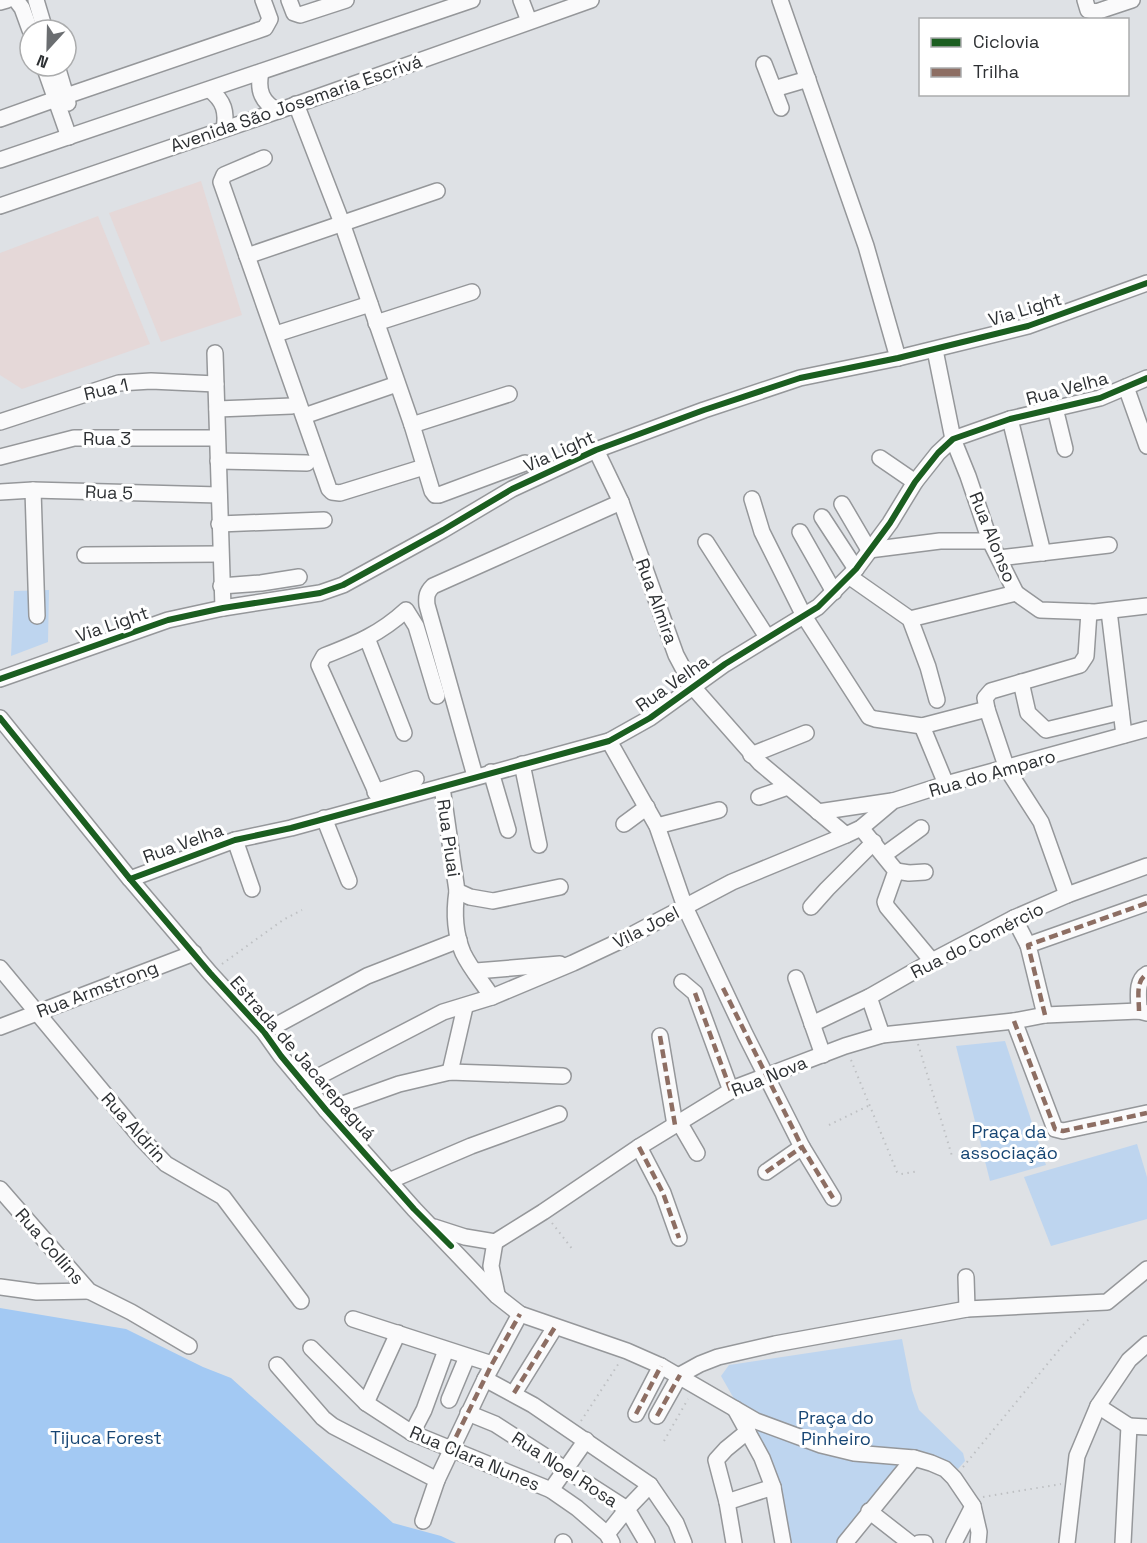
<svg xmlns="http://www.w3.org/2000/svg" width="1147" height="1543" viewBox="0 0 1147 1543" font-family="'Space Grotesk',sans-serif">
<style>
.education{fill:#e5d8d8}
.green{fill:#bed5ef}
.forest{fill:#a3c9f3}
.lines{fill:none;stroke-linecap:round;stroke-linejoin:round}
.minor-casing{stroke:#95979a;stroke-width:18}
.path{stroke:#bec0c3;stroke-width:2;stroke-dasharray:1.5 4.5;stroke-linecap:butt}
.minor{stroke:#fafafb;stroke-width:15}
.quiet{stroke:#8d6e63;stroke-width:4.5;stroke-dasharray:9 4.5;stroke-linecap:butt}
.cycleway-casing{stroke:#fff;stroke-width:10}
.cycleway{stroke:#1b5e20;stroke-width:6}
.labels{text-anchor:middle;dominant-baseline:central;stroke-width:6;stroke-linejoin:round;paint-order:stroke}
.street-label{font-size:18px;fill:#2d3033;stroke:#fff}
.park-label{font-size:18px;fill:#174674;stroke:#fff}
</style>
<rect width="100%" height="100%" fill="#dee1e5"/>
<g class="education">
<polygon points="201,181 242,315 161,342 109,213"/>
<polygon points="98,216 150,344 22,389 0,375 0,253"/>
</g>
<g class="green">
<polygon points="49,590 48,642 11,656 14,591"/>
<polygon points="1005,1041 1046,1165 990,1181 956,1046"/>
<polygon points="1137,1144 1147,1177 1147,1219 1051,1246 1024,1177"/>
<polygon points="902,1339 912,1390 919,1410 963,1453 965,1461 958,1469 923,1456 838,1543 790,1543 752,1430 721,1376 729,1365"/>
</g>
<polygon class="forest" points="0,1308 126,1329 203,1367 231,1378 393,1523 441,1536 456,1543 0,1543"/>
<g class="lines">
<defs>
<g id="minor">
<polyline points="16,0 22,8 30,30"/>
<polyline points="36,0 45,30"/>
<polyline points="289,0 294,13 300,15 346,0"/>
<polyline points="521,0 529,21"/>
<polyline points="780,0 866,246 898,358"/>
<polyline points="1085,0 1088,10 1096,12 1132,0"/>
<polyline points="0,2 7,0"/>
<polyline points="764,64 781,108"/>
<polyline points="44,66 69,137"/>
<polyline points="57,66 68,103"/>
<path d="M261,72C257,91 262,102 278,111"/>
<polyline points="774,89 808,79"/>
<path d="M210,90C224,101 227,112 224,129"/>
<polyline points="66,96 265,28 270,19 263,0"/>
<polyline points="296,104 342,223 412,425 432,491 435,495 439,495 525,463"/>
<polyline points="0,119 56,99"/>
<polyline points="264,158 224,175 221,182 329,489 332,492 340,493 424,467"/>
<polyline points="0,160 472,0"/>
<polyline points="0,206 278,111 591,0"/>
<polyline points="247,256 437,191"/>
<polyline points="376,323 472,292"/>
<polyline points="276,334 370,304"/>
<polyline points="935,350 953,439 968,476 990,541 1016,593 1040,610 1095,612 1147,606"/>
<polyline points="215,353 223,608"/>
<polyline points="1126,387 1147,446"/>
<polyline points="1055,408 1065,449"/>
<polyline points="217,409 292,406"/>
<polyline points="304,416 397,384"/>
<polyline points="1010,419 1043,553"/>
<polyline points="0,422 119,383 151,381 216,384"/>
<polyline points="412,425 509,394"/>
<polyline points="596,450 621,502 676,655 693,687 760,763 846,835"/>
<polyline points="0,457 74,438 217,438"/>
<polyline points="880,458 915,482"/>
<polyline points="218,461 307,463"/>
<polyline points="33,490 37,616"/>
<polyline points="0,492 33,490 219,495"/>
<polyline points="752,499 762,532 804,616 869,717 875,719 922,726 987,709"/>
<polyline points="842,504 869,550 940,541 990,541"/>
<polyline points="822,517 856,569"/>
<polyline points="219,524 324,520"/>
<polyline points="800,532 834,592"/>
<polyline points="706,542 767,637"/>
<polyline points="85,555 220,554"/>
<polyline points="999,558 1109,545"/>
<polyline points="850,577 910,619 928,667 937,700"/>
<polyline points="221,586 261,583 299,577"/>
<polyline points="1109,611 1124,735"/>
<polyline points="910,619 1016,593"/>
<polyline points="367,638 404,733"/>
<polyline points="0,679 168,620 223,608 320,593 343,585 443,530 512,489 596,450 704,410 800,378 898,358 1028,326 1147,283"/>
<polyline points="1021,682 1028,713 1046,730 1121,712"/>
<polyline points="0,718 130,879 210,973 264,1032 281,1056 326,1110 414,1209 497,1296 520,1314 627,1351 661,1366 756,1421 821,1445 854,1453 914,1458 931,1463 945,1469 954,1478 973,1506 979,1532 978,1543"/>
<polyline points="922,726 946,784"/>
<polyline points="609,741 657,826 685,907 745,1034 802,1147 833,1198"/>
<polyline points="751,755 806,733"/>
<polyline points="522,764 539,845"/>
<polyline points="491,772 508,830"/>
<path d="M475,776L427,605C426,596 427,592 433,586L621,502"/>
<polyline points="442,787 457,891 470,897 493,901 560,887"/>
<polyline points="375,792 416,779"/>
<polyline points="759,797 788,787"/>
<path d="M381,803L319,665L324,656C357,643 380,634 406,610L416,626L437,696"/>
<polyline points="818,812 892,801"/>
<polyline points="324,818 349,881"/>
<polyline points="624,824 647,807"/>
<polyline points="657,826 719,810"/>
<polyline points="861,828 896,871 885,902 887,907 932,961"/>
<polyline points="235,840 252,889"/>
<polyline points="884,855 921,828"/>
<polyline points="896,871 909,873 925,872"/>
<polyline points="130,879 235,840 291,828 609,741 650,718 725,664 818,607 856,569 890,523 915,482 938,453 953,439 1010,419 1100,398 1147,378"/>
<path d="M457,891C454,911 455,934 463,953C470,968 483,983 492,997"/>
<polyline points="1067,895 1041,822 1007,769 987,709 985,698 991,691 1080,665 1086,656 1089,612"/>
<polyline points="811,907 827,889 874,842"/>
<polyline points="1014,918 1028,945"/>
<polyline points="0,968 142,1139 166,1164 223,1197 301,1301"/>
<polyline points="476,971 560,964"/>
<polyline points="796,978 823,1055"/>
<polyline points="682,982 695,993 731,1091"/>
<polyline points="869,997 882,1035"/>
<path d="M1139,1011C1139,998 1135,981 1147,974"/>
<polyline points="1045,1015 1028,945 1147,903"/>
<polyline points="1014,1021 1055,1129 1063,1131 1147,1113"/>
<polyline points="812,1024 869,997 932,961 1014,918 1067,895 1147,866"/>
<polyline points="0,1027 194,953"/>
<polyline points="264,1032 367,976 459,940"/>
<polyline points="660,1036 675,1125"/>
<polyline points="450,1072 465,1007"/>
<polyline points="304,1084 443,1012 492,997 573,963 622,940 732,882 846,835 861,828 893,801 946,784 1147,729"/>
<polyline points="326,1110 399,1084 450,1072 563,1076"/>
<polyline points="679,1122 697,1153"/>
<polyline points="639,1147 663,1193 679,1238"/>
<polyline points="766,1172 802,1147"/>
<polyline points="389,1181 471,1146 559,1114"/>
<polyline points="0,1189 89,1291 131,1312 189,1346"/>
<polyline points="434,1227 465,1237 495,1242 543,1212 639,1147 737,1087 845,1046 882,1035 1014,1021 1045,1015 1139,1011 1147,1013"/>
<polyline points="495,1242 491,1266 497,1294"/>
<polyline points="966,1277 967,1309"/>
<polyline points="0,1287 37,1292 89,1291"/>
<polyline points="353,1319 492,1364"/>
<polyline points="311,1348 366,1403 412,1433 551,1490 577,1508 607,1534 612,1543"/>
<polyline points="277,1365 323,1418 333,1426 437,1480 485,1379 520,1314"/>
<polyline points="485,1379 533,1405 650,1485 676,1523 684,1543"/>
<polyline points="514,1393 555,1327"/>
<polyline points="449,1400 467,1357"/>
<polyline points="366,1403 398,1333"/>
<polyline points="735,1409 762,1458 773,1487 783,1543"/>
<polyline points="468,1413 495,1424 627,1509 647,1543"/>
<polyline points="636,1414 661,1366"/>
<polyline points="657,1416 680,1375 700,1364 718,1357 775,1344 967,1309 1107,1302 1147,1269"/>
<polyline points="1129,1426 1098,1406 1129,1360 1147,1344"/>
<polyline points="1129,1426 1147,1427"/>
<polyline points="412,1433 424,1410 446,1350"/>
<polyline points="551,1490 586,1440"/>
<polyline points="727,1502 773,1487"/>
<polyline points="869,1511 910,1543"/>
<polyline points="423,1521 437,1480"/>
<polyline points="607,1534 627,1509 650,1485"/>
<polyline points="563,1542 564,1543"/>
<polyline points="734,1543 727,1502 716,1460 726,1449 748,1431"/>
<polyline points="845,1543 914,1458"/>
<polyline points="919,1543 925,1543"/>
<polyline points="954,1543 973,1506"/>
<polyline points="1067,1543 1077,1456 1098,1406"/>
<polyline points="1123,1543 1129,1426"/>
</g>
</defs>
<use href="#minor" class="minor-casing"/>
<g class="path">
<polyline points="222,964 283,920 302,910"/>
<polyline points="918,1044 952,1156"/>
<polyline points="851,1060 897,1172 901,1174 919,1171"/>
<polyline points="829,1125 868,1106"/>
<polyline points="552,1223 573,1250"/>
<polyline points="581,1421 619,1363"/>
<polyline points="664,1441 688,1399"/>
<polyline points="963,1467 1063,1345 1090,1318"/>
<polyline points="983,1497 1061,1484"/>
</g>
<use href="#minor" class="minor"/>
<g class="quiet">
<polyline points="723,988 802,1147 833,1198"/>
<polyline points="695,993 731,1091"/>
<path d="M1139,1011C1139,998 1135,981 1147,974"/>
<polyline points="1045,1015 1028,945 1147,903"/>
<polyline points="1014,1021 1055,1129 1063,1131 1147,1113"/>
<polyline points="660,1036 675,1125"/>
<polyline points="639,1147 663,1193 679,1238"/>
<polyline points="766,1172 802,1147"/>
<polyline points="514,1393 555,1327"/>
<polyline points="636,1414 661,1366"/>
<polyline points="657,1416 680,1375"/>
<polyline points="450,1449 492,1364 520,1314"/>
</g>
<defs>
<g id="cycleway">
<polyline points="0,679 168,620 223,608 320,593 343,585 443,530 512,489 596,450 704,410 800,378 898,358 1028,326 1147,283"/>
<polyline points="0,718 130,879 210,973 264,1032 281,1056 326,1110 414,1209 451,1246"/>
<polyline points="130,879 235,840 291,828 609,741 650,718 725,664 818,607 856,569 890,523 915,482 938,453 953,439 1010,419 1100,398 1147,378"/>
</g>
</defs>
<use href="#cycleway" class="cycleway-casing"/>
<use href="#cycleway" class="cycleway"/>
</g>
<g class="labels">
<g class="street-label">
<text transform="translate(296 103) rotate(-19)">Avenida São Josemaria Escrivá</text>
<text transform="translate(1025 309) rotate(-17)">Via Light</text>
<text transform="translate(1067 388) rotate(-15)">Rua Velha</text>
<text transform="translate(106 389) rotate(-13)">Rua 1</text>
<text x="107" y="438">Rua 3</text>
<text transform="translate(559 451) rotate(-24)">Via Light</text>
<text transform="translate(109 492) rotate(2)">Rua 5</text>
<text transform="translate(993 537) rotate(68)">Rua Alonso</text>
<text transform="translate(657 601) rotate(70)">Rua Almira</text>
<text transform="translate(112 624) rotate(-19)">Via Light</text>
<text transform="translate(672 683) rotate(-35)">Rua Velha</text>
<text transform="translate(992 773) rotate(-16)">Rua do Amparo</text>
<text transform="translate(449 838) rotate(82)">Rua Piuai</text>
<text transform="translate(183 843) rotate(-20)">Rua Velha</text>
<text transform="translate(646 927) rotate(-27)">Vila Joel</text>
<text transform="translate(977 940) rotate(-27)">Rua do Comércio</text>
<text transform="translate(97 989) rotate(-21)">Rua Armstrong</text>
<text transform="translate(303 1058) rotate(49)">Estrada de Jacarepaguá</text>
<text transform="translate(769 1076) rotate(-22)">Rua Nova</text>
<text transform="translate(134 1127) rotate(48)">Rua Aldrin</text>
<text transform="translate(50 1246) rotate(49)">Rua Collins</text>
<text transform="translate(475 1458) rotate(23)">Rua Clara Nunes</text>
<text transform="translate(565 1469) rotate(33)">Rua Noel Rosa</text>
</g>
<g class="park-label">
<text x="1009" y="1131">Praça da<tspan x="1009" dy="21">associação</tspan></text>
<text x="836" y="1417">Praça do<tspan x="836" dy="21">Pinheiro</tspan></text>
<text x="106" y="1437">Tijuca Forest</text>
</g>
</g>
<rect x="919" y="18" width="210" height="78" fill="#ffffff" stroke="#abacad" stroke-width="1.5"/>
<rect x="931" y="38" width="30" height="9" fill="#1b5e20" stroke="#abacad" stroke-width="1.5"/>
<text x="973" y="48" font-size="18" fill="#2d3033">Ciclovia</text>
<rect x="931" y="68" width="30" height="9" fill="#8d6e63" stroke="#abacad" stroke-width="1.5"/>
<text x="973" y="78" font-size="18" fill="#2d3033">Trilha</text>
<g transform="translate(48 48) rotate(202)"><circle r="28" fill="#ffffff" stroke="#abacad" stroke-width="1.5"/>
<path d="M0-4.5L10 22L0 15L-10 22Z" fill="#6b6e71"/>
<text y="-9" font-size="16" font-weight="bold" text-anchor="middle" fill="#2d3033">N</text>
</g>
</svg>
